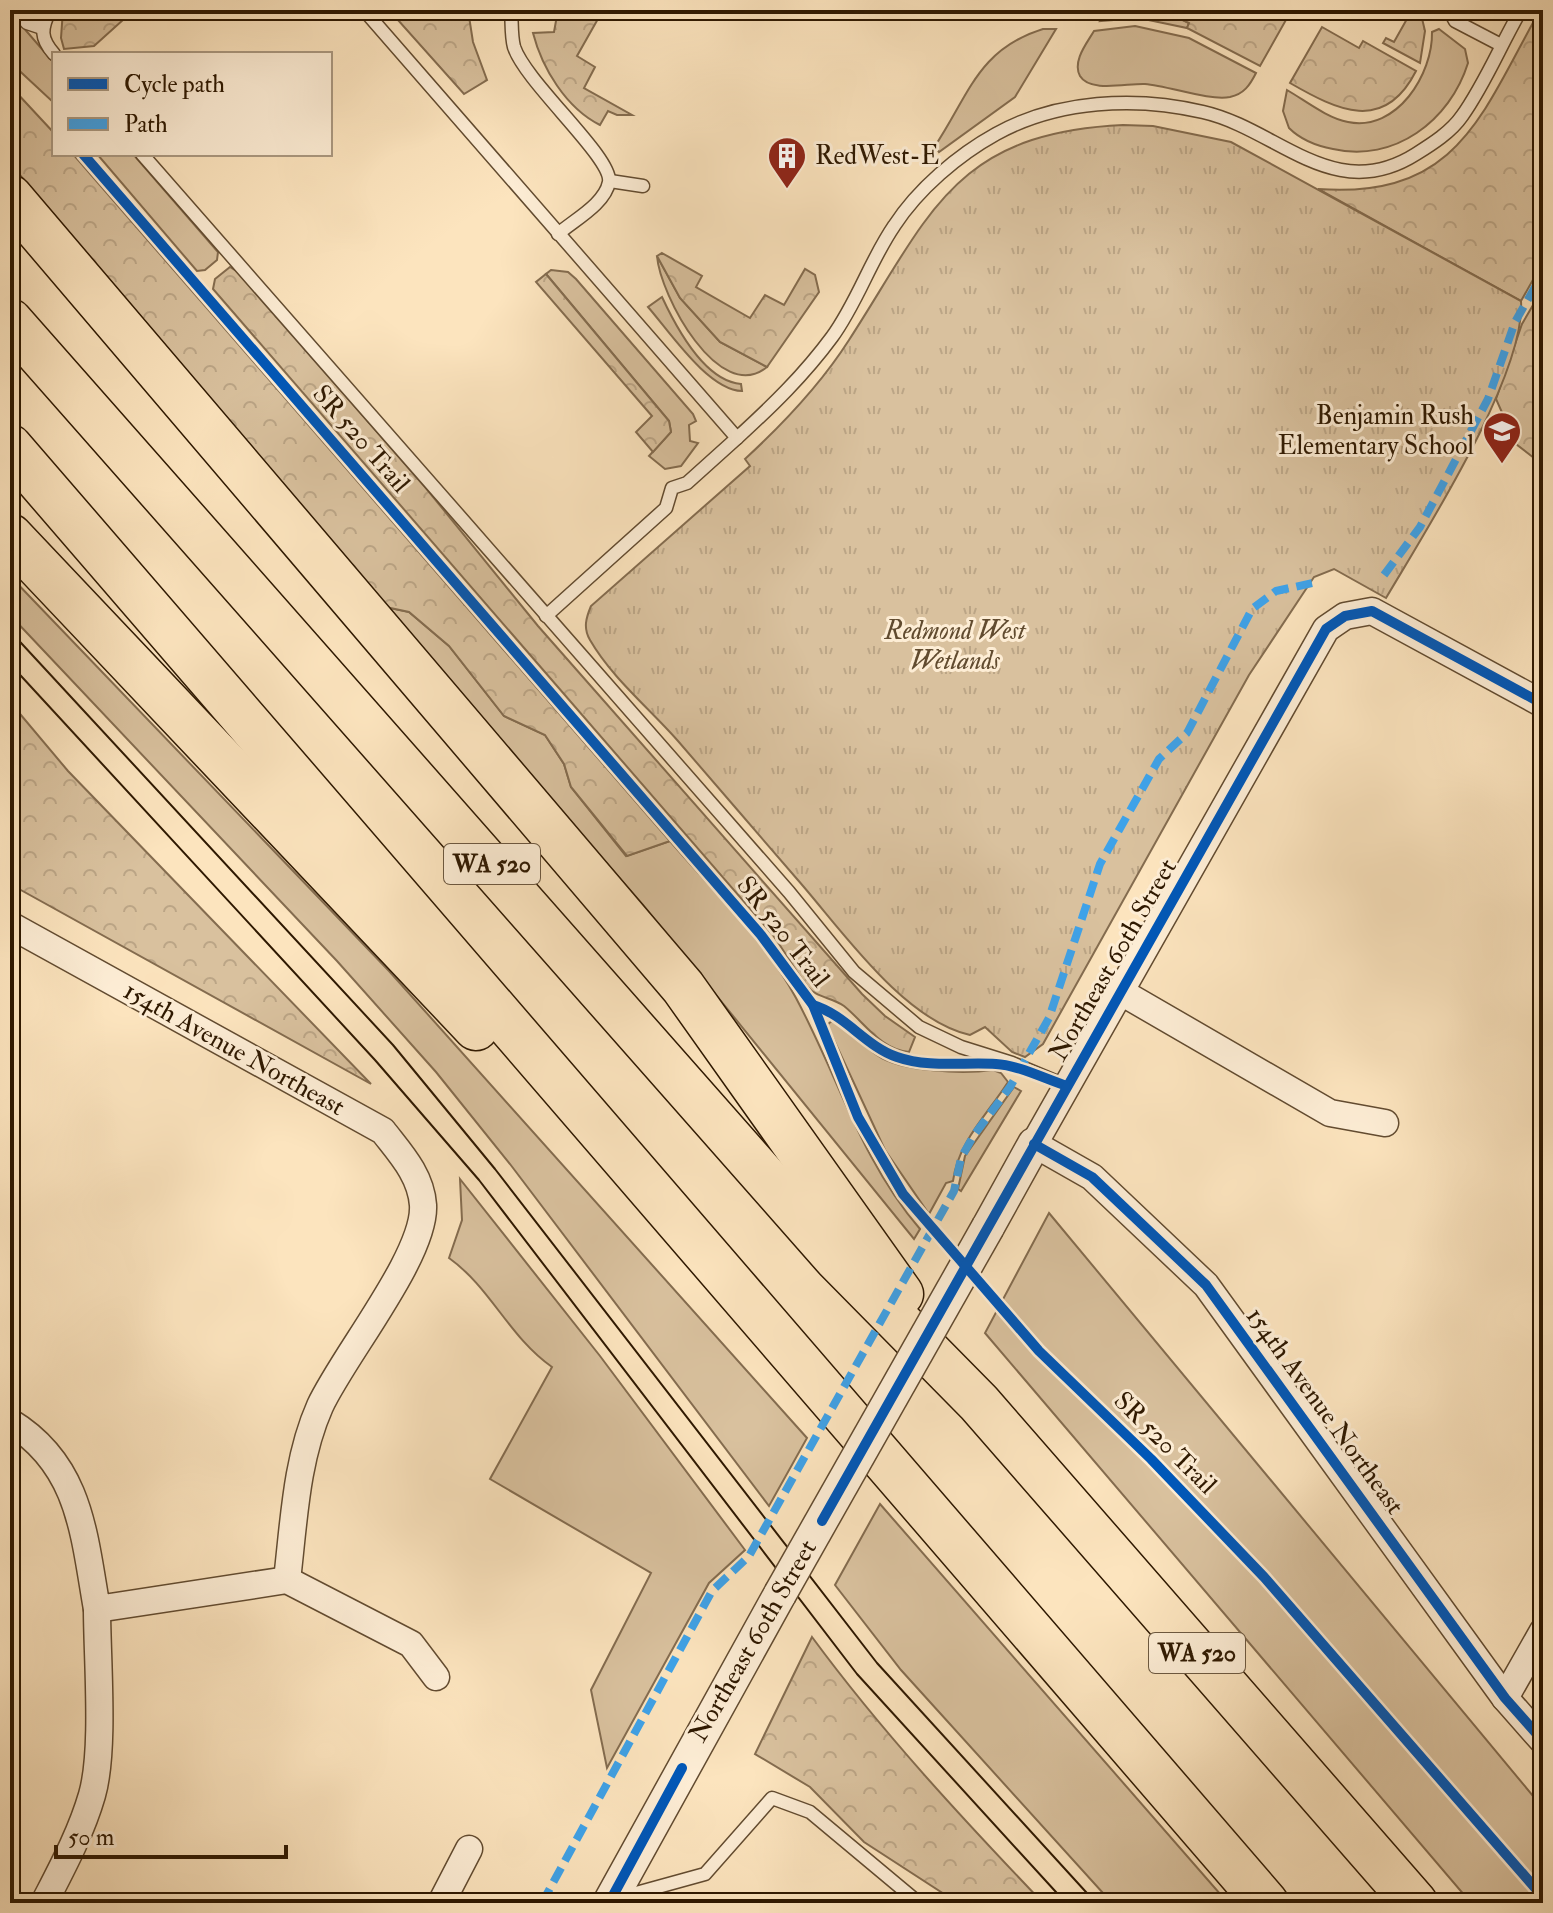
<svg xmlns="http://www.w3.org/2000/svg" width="1553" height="1913" viewBox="0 0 1553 1913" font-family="'IM FELL Double Pica',serif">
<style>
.green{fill:#d9c19e;stroke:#846c4f;stroke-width:2}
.forest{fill:url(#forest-crowns);stroke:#846c4f;stroke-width:2}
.park{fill:url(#park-tufts);stroke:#846c4f;stroke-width:2}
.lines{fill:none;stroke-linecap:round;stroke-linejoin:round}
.service-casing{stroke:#624b30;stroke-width:15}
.minor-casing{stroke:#624b30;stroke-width:29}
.tertiary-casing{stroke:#624b30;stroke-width:35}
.motorway-casing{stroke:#2e1800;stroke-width:47}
.service{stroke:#fdedd5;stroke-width:12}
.minor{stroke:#fdedd5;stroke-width:26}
.tertiary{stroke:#fdedd5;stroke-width:32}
.motorway{stroke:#fce4be;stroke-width:44}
.tram{stroke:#2e1800;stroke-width:2}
.tertiary-bridge-casing{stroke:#624b30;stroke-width:35;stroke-linecap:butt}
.tertiary-bridge{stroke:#fdedd5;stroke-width:32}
.quiet{stroke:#3ea2e9;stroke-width:8;stroke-dasharray:16 8;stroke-linecap:butt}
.cycleway-casing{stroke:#fdedd5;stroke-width:15}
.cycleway{stroke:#0057b8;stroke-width:10}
.labels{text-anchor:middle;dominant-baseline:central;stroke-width:6;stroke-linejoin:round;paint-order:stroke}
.shield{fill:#fdedd5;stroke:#6c5840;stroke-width:2}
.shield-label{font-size:24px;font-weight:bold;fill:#2e1800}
.poi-label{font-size:26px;fill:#2e1800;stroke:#fdedd5;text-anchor:start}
.street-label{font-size:26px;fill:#2e1800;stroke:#fdedd5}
.park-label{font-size:26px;font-style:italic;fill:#614b2f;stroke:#fdedd5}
</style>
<defs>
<pattern id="forest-crowns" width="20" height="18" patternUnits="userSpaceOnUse" patternTransform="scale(2)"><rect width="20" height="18" fill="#d9c19e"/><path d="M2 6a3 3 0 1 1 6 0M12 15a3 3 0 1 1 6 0" fill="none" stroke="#bba586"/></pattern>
<pattern id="park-tufts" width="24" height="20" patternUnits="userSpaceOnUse" patternTransform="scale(2)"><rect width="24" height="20" fill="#d9c19e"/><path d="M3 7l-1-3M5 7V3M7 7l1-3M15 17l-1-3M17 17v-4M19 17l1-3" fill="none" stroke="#bba586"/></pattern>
</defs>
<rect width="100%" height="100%" fill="#fce4be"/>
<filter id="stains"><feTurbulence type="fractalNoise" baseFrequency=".0025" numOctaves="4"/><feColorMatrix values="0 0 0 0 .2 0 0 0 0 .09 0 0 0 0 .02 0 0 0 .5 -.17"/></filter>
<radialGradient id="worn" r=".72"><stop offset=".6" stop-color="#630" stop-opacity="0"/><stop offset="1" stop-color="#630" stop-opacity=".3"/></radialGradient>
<g class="green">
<polygon points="1106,10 1162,10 1189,23 1187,28 1139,18 1100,21"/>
<polygon points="16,19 54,63 54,103 10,62 10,25"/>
<path d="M1135,26L1189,38L1256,73C1250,85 1244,94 1230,97C1209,101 1169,86 1145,84C1128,83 1090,93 1080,76C1072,61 1087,43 1094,31Z"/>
<path d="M1043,29H1056L1015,97L939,152L935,146C969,95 978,49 1043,29Z"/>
<path d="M1439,29L1465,49L1468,63C1450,121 1394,163 1333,149C1317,146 1300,139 1289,128L1283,111L1287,90C1306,101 1327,118 1348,122C1397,132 1433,74 1432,32Z"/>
<polygon points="97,154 133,154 218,252 217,260 205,270 197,271"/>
<path d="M657,256L680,298L720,342L767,367C719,406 660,295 657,256Z"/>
<polygon points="551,270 568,272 576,279 693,414 696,421 689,425 690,441 698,443 681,466 665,469 649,456 671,432 669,421 546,274"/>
<path d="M662,297C676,327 705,381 741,384L742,391C708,390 670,332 648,307Z"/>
<polygon points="10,576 389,971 807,1438 769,1506 510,1164 436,1072 337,961 10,615"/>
<path d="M381,606L409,612L449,646L504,716L545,735L564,764L571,787L626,856L670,841C713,891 765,940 796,998C838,1076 861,1161 920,1229L914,1239L643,905Z"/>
<path d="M833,1020C851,1029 861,1044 877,1055C900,1072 964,1074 993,1070L1001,1073L1008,1082C987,1115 958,1142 953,1181L946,1183L929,1214L885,1150L827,1025Z"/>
<polygon points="1014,1087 1021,1091 961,1191 958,1189 965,1156"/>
<path d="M460,1179L600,1356L745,1550L709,1583L607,1768L591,1690L651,1573L490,1479L552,1367C509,1337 491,1288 449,1258L462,1220Z"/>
<polygon points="1049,1213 1543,1808 1543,1903 1471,1903 985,1333"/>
<polygon points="880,1504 1228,1903 1112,1903 901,1670 835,1585"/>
</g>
<g class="forest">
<polygon points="63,10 134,10 94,46 64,49 61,38"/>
<polygon points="389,10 468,10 473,42 487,80 464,94"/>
<path d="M558,10H603L577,56L595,67L584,88L632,115H617L608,111L600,125C566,108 542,68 533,33L554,32Z"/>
<polygon points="1162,10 1289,10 1291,11 1260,66 1187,28 1189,23"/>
<polygon points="1412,10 1420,10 1425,31 1420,63 1383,43 1386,38 1394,42"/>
<path d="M1540,10H1543V262L1521,301L1318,189C1458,199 1481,115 1540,10Z"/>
<path d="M1322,27L1359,48L1363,41L1416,71C1384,134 1337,110 1290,83Z"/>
<polygon points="15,91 54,133 54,154 73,154 670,841 627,856 571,787 564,764 545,735 504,716 449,646 409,612 381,606 164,360 10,162 10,97"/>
<polygon points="662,253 702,276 696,287 750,318 765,295 784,305 805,269 815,275 819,292 767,367 720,342 680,298 657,256"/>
<path d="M230,267L238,272L425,487L538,626L862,994L885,1016L915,1037L909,1052C880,1049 865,1023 844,1006C832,997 816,998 807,986C794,970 785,951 772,934L213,289L215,279Z"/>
<polygon points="546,274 669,421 671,432 653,452 636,432 652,416 536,282"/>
<polygon points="1543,288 1543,465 1516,444 1496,399 1522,324"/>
<polygon points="10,702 68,771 371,1084 10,884"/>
<path d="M812,1637C882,1732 961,1817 1043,1903H958L864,1842L810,1787L755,1754Z"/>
</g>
<path class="park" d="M1123,125L1153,126L1231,142L1521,301C1526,374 1425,532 1386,598L1334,569L1314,577L1249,675L1043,1044L1025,1057L1012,1052L985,1027L970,1035C903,1020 841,929 797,879C757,833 718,787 678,741C649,708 612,678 590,640C583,628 586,618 591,606L750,466L745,459C783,424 821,384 849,340C930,215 953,133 1123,125Z"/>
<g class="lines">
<defs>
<g id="service">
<polyline points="16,10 27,23 42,28"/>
<path d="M50,10C41,29 40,38 54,54"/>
<path d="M364,10L737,438C772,406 804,375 832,337C857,303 870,261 894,226C918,189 958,155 996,134C1057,100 1136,96 1203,112C1278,129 1334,206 1416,154C1432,144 1451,132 1462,116C1485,84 1501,44 1521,10"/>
<path d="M511,10C512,21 511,36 514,47C526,83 613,158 609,182C605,204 574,220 558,234"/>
<polyline points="1449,10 1455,21 1501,45"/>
<polyline points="142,154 789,892 854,972 919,1027 961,1047 1012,1063 1067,1086"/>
<polyline points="610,181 643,186"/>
<polyline points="546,616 666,508 672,488 687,483 737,438"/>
<polyline points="618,1898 705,1874 772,1798 810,1812 919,1903"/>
</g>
<g id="minor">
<polyline points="1543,704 1372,611 1345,616 1326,629 1034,1144 1092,1177 1206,1285 1505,1698 1543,1741"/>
<path d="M10,925L383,1131C400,1153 421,1175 423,1205C426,1255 343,1356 320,1406C296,1460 294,1521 287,1580"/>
<polyline points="1121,992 1330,1113 1385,1123"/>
<path d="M10,1422C81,1465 84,1536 97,1609L287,1580L411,1644L436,1677"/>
<polyline points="1505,1698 1543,1631"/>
<path d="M44,1903C62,1868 81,1833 92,1795C105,1750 97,1659 97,1609"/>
<polyline points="441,1903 469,1849"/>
</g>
<g id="tertiary">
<polyline points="988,1227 1034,1144"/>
<polyline points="609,1903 780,1594"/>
</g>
<g id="motorway">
<polyline points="10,197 683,987 901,1294"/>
<polyline points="10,321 836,1258 979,1403 1415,1903"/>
<polyline points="10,447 1266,1903"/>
<polyline points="10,536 476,1028"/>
</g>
</defs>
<use href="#service" class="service-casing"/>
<use href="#minor" class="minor-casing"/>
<use href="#tertiary" class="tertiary-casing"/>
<use href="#motorway" class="motorway-casing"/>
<use href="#service" class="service"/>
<use href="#minor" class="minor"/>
<use href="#tertiary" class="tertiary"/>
<use href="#motorway" class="motorway"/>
<g class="tram">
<polyline points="10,631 393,1045 495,1169 877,1663 1096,1903"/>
<polyline points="10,664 375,1060 479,1180 857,1674 1066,1903"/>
</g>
<defs>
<polyline id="tertiary-bridge" points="780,1594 988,1227"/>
</defs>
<use href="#tertiary-bridge" class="tertiary-bridge-casing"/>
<use href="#tertiary-bridge" class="tertiary-bridge"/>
<g class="quiet">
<polyline points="1384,575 1420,527 1488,399 1515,322 1543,273"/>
<polyline points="542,1903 712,1591 749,1556 954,1191 961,1158 974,1135 1010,1087 1049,1018 1100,864 1159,759 1187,733 1252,609 1276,591 1317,582"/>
</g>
<defs>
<g id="cycleway">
<polyline points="83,154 761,935 813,1005 858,1117 903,1194 1039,1351 1151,1459 1264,1577 1543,1897"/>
<path d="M813,1005C846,1015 865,1046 897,1057C928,1068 964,1062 996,1064C1018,1065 1045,1079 1067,1086"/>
<polyline points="1034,1144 1092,1177 1206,1285 1505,1698 1543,1741"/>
<polyline points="822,1521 1326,629 1345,616 1372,611 1543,704"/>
<polyline points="609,1903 682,1768"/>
</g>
</defs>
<use href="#cycleway" class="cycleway-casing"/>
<use href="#cycleway" class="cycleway"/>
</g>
<defs>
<symbol id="building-pin" viewBox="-11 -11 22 30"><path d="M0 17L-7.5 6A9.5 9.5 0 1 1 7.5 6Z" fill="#8f2418" stroke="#fdedd5"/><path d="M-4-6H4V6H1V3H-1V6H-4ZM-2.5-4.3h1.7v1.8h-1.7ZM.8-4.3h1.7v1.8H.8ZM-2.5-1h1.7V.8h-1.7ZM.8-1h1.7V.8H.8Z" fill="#fff"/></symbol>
<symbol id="school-pin" viewBox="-11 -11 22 30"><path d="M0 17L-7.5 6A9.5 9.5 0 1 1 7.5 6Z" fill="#8f2418" stroke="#fdedd5"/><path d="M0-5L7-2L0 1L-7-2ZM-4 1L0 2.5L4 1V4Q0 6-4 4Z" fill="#fff"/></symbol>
</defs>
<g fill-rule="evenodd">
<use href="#building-pin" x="765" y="134" width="44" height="60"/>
<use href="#school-pin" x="1480" y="409" width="44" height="60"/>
</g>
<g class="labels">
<g class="shield">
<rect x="444" y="844" width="96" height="40" rx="6"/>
<rect x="1149" y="1633" width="96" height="40" rx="6"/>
</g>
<g class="shield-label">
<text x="492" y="864">WA 520</text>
<text x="1197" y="1653">WA 520</text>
</g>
<g class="poi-label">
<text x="815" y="156">RedWest-E</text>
<text x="1474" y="416" text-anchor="end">Benjamin Rush<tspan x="1474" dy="30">Elementary School</tspan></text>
</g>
<g class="street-label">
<text transform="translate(361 439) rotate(49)">SR 520 Trail</text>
<text transform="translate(783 932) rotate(52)">SR 520 Trail</text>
<text transform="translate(1113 960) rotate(-60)">Northeast 60th Street</text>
<text transform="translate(234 1049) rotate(29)">154th Avenue Northeast</text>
<text transform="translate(1325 1411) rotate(54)">154th Avenue Northeast</text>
<text transform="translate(1165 1443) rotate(45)">SR 520 Trail</text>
<text transform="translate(753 1641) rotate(-60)">Northeast 60th Street</text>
</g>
<g class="park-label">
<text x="955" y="631">Redmond West<tspan x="955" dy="30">Wetlands</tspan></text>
</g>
</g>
<rect width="1553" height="1913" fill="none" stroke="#fce4be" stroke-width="40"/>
<rect x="12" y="12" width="1529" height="1889" fill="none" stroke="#2e1800" stroke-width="4"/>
<rect x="20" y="20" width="1513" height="1873" fill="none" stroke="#2e1800" stroke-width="2"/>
<rect x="52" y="52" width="280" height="104" fill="#fdedd5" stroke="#aa9880" stroke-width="2"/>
<rect x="68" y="78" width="40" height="12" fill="#0057b8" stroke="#aa9880" stroke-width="2"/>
<text x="124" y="92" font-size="24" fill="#2e1800">Cycle path</text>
<rect x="68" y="118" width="40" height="12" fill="#3ea2e9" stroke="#aa9880" stroke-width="2"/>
<text x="124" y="132" font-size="24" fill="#2e1800">Path</text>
<path d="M56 1845v12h230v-12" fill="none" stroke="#2e1800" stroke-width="4"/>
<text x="68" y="1845" font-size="24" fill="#2e1800" stroke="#fdedd5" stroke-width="6" paint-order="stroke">50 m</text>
<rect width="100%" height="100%" filter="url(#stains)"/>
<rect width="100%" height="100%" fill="url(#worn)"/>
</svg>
